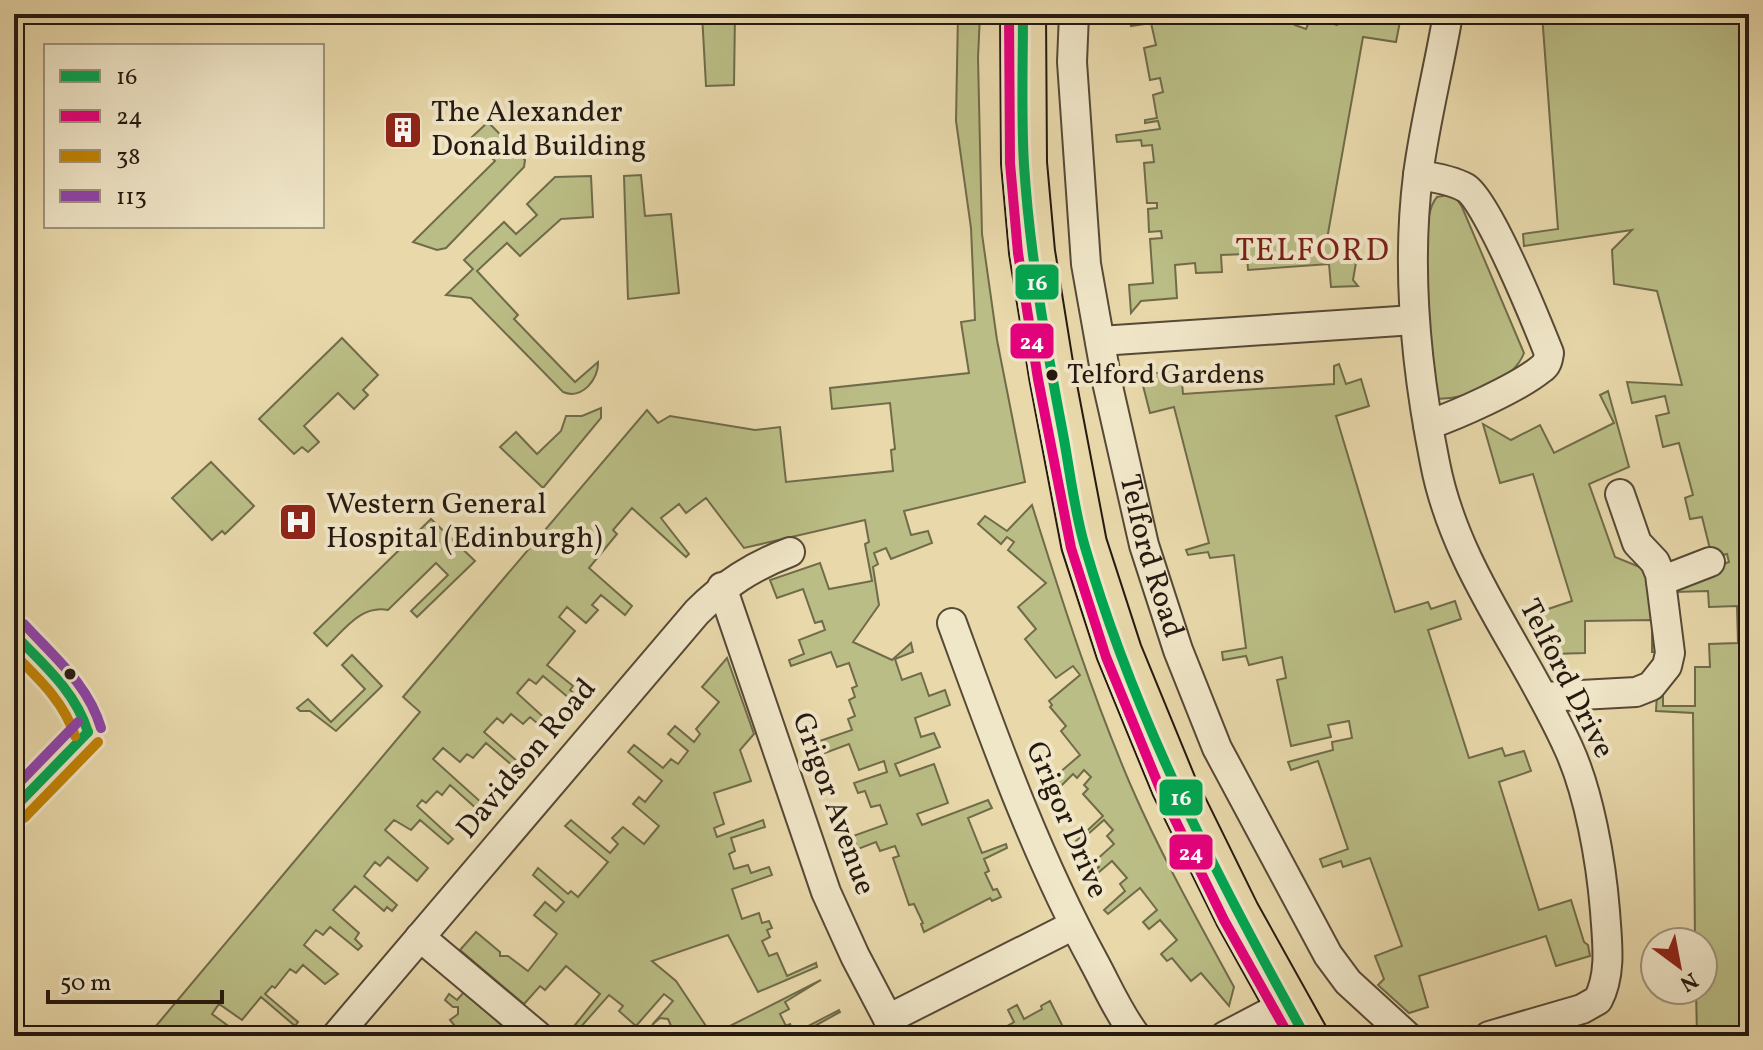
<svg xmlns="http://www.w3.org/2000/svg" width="1763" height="1050" viewBox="0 0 1763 1050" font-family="Vollkorn,serif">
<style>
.green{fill:#babd85;stroke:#706b4a;stroke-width:2}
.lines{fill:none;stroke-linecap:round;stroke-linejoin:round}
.minor-casing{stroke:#564936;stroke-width:32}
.primary-casing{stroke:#251910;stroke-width:48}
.minor{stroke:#f0e6c8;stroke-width:28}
.primary{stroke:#e8d8aa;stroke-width:44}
.bus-1-casing{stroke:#f0e6c8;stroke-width:16}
.bus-2-casing{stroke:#f0e6c8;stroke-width:16}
.bus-3-casing{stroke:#f0e6c8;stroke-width:16}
.bus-4-casing{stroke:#f0e6c8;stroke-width:16}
.bus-1{stroke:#00a651;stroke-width:10}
.bus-2{stroke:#e5007d;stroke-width:10}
.bus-3{stroke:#c28304;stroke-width:10}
.bus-4{stroke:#8e44ad;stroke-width:10}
.bus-dot{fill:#251910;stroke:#f0e6c8;stroke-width:3}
.labels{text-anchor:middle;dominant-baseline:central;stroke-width:8;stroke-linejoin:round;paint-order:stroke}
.bus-label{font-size:28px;fill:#251910;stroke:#f0e6c8;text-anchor:start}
.poi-label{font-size:30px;fill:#251910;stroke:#f0e6c8;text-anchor:start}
.street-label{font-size:30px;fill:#251910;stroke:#f0e6c8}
.neighbourhood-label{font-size:32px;letter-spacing:2px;fill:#7a1f14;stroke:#f0e6c8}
.line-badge{stroke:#f0e6c8;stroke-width:3}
.badge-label{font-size:22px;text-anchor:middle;font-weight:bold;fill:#fff}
</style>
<rect width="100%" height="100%" fill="#e8d8aa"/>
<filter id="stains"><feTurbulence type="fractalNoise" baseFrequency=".0025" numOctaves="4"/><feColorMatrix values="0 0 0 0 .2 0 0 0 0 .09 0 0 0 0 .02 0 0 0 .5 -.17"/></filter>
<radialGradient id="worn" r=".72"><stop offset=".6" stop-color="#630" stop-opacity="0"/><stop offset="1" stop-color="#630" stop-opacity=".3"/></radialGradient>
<g class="green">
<polygon points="702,14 735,14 734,85 706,86"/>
<polygon points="958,14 980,14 978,58 982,234 997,340 1025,482 904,511 911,535 928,531 932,543 891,559 886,548 874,553 878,564 873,567 879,605 853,642 892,660 911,643 913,652 895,659 902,680 921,673 929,696 945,690 950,705 915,718 921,737 934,733 940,747 895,764 900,776 934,764 948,803 917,814 922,825 988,800 992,808 968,818 982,853 1006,844 1007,848 984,859 989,871 985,873 993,890 997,889 1001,897 992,901 990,898 924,932 921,924 923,923 914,904 909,905 893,858 899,856 895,846 880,851 876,842 858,849 853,836 887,824 880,805 871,807 865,791 858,793 854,783 887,772 884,761 859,770 849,744 825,753 823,748 819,749 817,742 852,730 848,719 855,716 849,700 855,697 852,688 857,686 849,663 837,667 831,652 791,666 789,660 804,654 799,640 825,630 822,621 815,623 803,589 777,598 770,580 820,563 829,589 872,581 865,544 869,542 865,520 744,548 706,498 686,513 679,504 661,518 689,554 686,557 632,508 613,530 617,534 589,568 632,606 625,615 601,595 592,605 598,610 586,623 567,607 559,617 575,631 547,665 573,686 570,690 575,694 570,699 543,676 536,684 529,679 517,693 550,723 544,729 530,717 523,724 511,714 503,723 497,718 484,732 517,761 513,766 486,743 473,758 467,754 460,762 443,748 433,759 483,804 478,810 450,785 442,795 437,791 426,803 422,800 417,806 453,839 448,844 420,820 411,830 394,820 385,830 428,868 417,881 388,857 380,866 375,862 364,876 397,905 392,911 387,907 384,911 355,886 333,910 359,933 355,939 362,946 358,950 330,927 323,935 316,930 304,945 338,974 325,984 303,965 296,973 290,969 275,988 272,986 265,994 298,1022 295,1026 261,997 242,1020 219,1004 212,1014 242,1036 154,1036 150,1033 420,712 403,697 647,410 658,423 670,416 755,430 780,427 786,482 893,471 891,450 895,449 890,403 832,409 830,388 969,373 961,322 975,320 971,228 956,121"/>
<polygon points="1138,14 1298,14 1295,25 1306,29 1311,17 1337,25 1341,14 1405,14 1401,16 1396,42 1363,37 1327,239 1359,245 1353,280 1358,286 1331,287 1329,264 1248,270 1247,254 1221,255 1222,272 1196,273 1195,263 1175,265 1177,298 1141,301 1131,313 1129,285 1153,283 1150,239 1162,238 1161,231 1149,232 1148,209 1157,208 1157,203 1147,203 1144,163 1154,162 1152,145 1142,146 1141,140 1117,142 1116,135 1160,129 1158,121 1145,123 1145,120 1157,118 1153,95 1163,92 1160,78 1150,80 1144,48 1156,45 1151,23 1131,26 1129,17"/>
<polygon points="1542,14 1749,14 1749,1036 1697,1036 1696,990 1703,990 1703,942 1695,942 1693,713 1656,711 1657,694 1663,692 1663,706 1695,706 1695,667 1710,667 1709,644 1738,643 1737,606 1709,607 1708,591 1676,592 1677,586 1689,576 1729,562 1727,554 1712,557 1702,517 1690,519 1685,498 1693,495 1679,443 1663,447 1656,416 1669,413 1665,396 1632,403 1627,382 1682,385 1657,291 1614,284 1612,250 1632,230 1524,246 1523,234 1558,229"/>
<polygon points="488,122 525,160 524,167 446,248 437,250 413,242 495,161 472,137"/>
<polygon points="641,175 645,216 671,214 679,293 628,299 624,176"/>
<path d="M591,176L593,217L561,219L520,256L507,243L477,271L518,315L514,319L575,382L598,362C599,379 582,400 563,392L471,298L446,295L473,269L464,260L504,222L516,234L537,215L527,204L555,177Z"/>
<path d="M1448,195L1457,199L1462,207L1524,353C1513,382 1465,399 1437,399C1431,363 1414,222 1437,197Z"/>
<polygon points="342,338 378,375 363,390 368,395 354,409 338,393 304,426 319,442 308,452 302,447 294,454 259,419"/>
<polygon points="1339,364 1346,384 1361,379 1369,406 1336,416 1395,612 1428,602 1431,609 1455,601 1461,619 1428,630 1469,758 1502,748 1505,756 1524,751 1531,771 1499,782 1539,910 1571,900 1584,942 1588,945 1590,956 1556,966 1546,936 1419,976 1428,1007 1409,1013 1378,985 1384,979 1375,956 1402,946 1370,858 1343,867 1341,861 1323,867 1320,859 1348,849 1318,761 1291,770 1288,762 1333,750 1332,742 1352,738 1349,721 1328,725 1331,737 1291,746 1277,680 1286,678 1282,657 1249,665 1246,656 1223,660 1222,652 1246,648 1234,555 1210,558 1208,552 1188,555 1186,550 1209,543 1174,407 1150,413 1139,370 1144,374 1181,371 1183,394 1334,384 1334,366"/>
<polygon points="1608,391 1629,467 1589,484 1615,557 1652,572 1657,652 1652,652 1652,620 1585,621 1585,653 1552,654 1539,612 1572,601 1533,474 1500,483 1483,424 1511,440 1540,425 1554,453 1614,423 1600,395"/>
<polygon points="601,408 601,418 543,488 500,447 516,432 537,454 561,431 566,416 582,416"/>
<polygon points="211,462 254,506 225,534 222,531 212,540 172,498"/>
<path d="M1032,505C1062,601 1092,695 1131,786C1161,855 1198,921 1234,987L1229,1006L1201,973L1191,981L1172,958L1167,961L1161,954L1177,940L1160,920L1149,929L1143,922L1157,910L1140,888L1108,914L1104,910L1125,891L1120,884L1127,878L1112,861L1092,878L1089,876L1099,867L1094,862L1114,844L1107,836L1113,830L1104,820L1078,843L1076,841L1103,816L1083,794L1088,789L1084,785L1091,777L1084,770L1077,778L1073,774L1052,795L1044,786L1080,755L1061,731L1066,726L1050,707L1052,705L1049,701L1080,675L1073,666L1056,678L1025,639L1036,629L1018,607L1046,583L1008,550L1014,542L1007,537L1001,544L978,524L985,516L1007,531Z"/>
<path d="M431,519L475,561L417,617L411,611L448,575L436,563L388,610C361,605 345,629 327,646L314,633Z"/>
<polygon points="352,655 382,686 336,731 310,711 300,711 297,708 308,699 331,722 365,689 342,665"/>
<polygon points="727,658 754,734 740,750 751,781 714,793 724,824 714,828 717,837 763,820 765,827 731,838 735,851 729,854 734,869 748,865 751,873 769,867 772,875 732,889 742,919 759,913 762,923 769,921 772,928 767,930 770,937 762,941 769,956 777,953 787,976 816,963 817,967 758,992 728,935 652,961 676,981 712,1035 821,980 785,1002 789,1009 780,1014 786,1026 790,1024 795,1033 839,1010 840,1012 802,1033 803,1036 667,1036 672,1028 668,1019 660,1018 652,1025 673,1001 664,994 636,1026 619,1011 623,1006 609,995 579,1029 575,1025 600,994 566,966 545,990 540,986 524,1004 460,950 476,932 500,952 500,956 508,956 528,971 557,934 534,915 545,902 556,911 564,902 533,875 538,868 568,894 571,891 578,897 608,862 565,826 571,820 610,853 618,844 612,838 623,827 644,844 659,826 633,804 639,797 645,802 662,781 628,752 634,745 663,768 671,759 678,764 688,751 668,734 675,726 694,742 700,734 696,729 719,702 702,687"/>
<polygon points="465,991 507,1026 499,1036 447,1036 455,1026 450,1020 458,1014 458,1007 453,1007 445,1000 449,994 457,1000"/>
<polygon points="1050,1001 1063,1027 1067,1026 1072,1035 1078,1033 1079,1036 990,1036 1014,1022 1008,1010 1017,1005 1024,1019 1042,1009 1041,1006"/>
</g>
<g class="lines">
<defs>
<g id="minor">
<path id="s1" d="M1074,14L1072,62L1086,264L1107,382L1144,545L1178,650L1217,748L1328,955L1348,982L1407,1036"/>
<path d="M1448,14C1439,68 1425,121 1418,175C1406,271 1416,369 1435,463C1455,568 1525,651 1568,747C1589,792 1601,861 1605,911C1607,941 1612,973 1598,1000L1582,1009L1489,1036"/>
<path d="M1418,175C1433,177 1452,180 1466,188C1488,202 1537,323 1549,353C1548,360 1547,365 1541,369C1518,388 1457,415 1428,425"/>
<polyline points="1100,341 1414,320"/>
<polyline points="1661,581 1710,562"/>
<polyline points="722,587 826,892 855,956 897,1036"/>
<path d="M952,623C994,738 1035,854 1094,962C1107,986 1119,1014 1136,1036"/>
<polyline points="1544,697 1636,692 1651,686 1667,666 1670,653 1660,574 1655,562 1637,543 1620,494"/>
<polyline points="420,937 538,1036"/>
<polyline points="888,1019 1074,925"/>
<path d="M336,1036L697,612C725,584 753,566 790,552"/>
<polyline points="1225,1036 1288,1003"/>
</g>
<polyline id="primary" points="1023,14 1024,163 1032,252 1052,376 1084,544 1119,652 1174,786 1237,914 1305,1036"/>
</defs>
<use href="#minor" class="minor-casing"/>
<use href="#primary" class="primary-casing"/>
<use href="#minor" class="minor"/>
<use href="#primary" class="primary"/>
<defs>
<g id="bus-1">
<path d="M1023,14C1023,64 1021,115 1024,165C1030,256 1046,345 1063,434C1070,471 1074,510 1085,547C1135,720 1218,879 1305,1036"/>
<path d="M14,634C43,664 75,691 88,732"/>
<polyline points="14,808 88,732"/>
</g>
<polyline id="bus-2" points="1009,14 1010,163 1018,253 1038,379 1071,548 1106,657 1161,791 1224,920 1289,1036"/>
<g id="bus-3">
<path d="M14,654C39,679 64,702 75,736"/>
<polyline points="24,818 98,742"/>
</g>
<g id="bus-4">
<path d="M24,624C54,657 88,684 101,728"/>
<polyline points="14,788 78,722"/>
</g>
</defs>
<use href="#bus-1" class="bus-1-casing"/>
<use href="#bus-2" class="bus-2-casing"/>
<use href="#bus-3" class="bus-3-casing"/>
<use href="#bus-4" class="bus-4-casing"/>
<use href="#bus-1" class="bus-1"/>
<use href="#bus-2" class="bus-2"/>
<use href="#bus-3" class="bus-3"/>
<use href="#bus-4" class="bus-4"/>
</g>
<defs>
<symbol id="building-square" viewBox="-11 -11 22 22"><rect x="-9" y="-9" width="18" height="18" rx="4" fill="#8f2418" stroke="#f0e6c8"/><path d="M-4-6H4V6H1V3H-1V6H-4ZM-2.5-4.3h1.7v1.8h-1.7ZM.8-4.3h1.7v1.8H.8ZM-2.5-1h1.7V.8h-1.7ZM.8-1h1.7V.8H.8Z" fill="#fff"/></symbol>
<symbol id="hospital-square" viewBox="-11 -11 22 22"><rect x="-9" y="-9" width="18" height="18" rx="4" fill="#8f2418" stroke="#f0e6c8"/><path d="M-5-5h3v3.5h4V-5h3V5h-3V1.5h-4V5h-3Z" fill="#fff"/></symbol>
</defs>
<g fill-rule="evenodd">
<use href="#building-square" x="381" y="108" width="44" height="44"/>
<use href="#hospital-square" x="276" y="500" width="44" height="44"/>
</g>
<g class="bus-dot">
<circle cx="1052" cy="375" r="7"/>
<circle cx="70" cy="674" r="7"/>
</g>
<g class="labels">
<g class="bus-label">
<text x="1067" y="375">Telford Gardens</text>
</g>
<g class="poi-label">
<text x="431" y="113">The Alexander<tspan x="431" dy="34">Donald Building</tspan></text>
<text x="326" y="505">Western General<tspan x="326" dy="34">Hospital (Edinburgh)</tspan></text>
</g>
<g class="street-label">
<text stroke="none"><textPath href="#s1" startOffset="550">Telford Road</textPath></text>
<text transform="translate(1566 679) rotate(63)">Telford Drive</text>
<text transform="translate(527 759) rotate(-50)">Davidson Road</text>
<text transform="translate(833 804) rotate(70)">Grigor Avenue</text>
<text transform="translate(1066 820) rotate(67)">Grigor Drive</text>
</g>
<g class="neighbourhood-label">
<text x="1313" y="252">TELFORD</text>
</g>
</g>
<g class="line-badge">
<rect x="1014" y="263" width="46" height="38" rx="8" fill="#00a651"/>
<rect x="1009" y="322" width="46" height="38" rx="8" fill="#e5007d"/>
<rect x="1158" y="778" width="46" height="39" rx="8" fill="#00a651"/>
<rect x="1168" y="833" width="46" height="38" rx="8" fill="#e5007d"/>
</g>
<g class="badge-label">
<text x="1037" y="290">16</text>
<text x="1032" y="349">24</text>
<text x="1181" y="805">16</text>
<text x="1191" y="860">24</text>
</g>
<rect width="1763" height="1050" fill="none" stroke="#e8d8aa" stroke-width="48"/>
<rect x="16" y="16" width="1731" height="1018" fill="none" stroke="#251910" stroke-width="4"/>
<rect x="24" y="24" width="1715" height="1002" fill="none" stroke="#251910" stroke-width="2"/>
<rect x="44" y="44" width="280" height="184" fill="#f0e6c8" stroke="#9f947e" stroke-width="2"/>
<rect x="60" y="70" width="40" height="12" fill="#00a651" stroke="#9f947e" stroke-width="2"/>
<text x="116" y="84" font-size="24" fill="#251910">16</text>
<rect x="60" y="110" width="40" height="12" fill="#e5007d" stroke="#9f947e" stroke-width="2"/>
<text x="116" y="124" font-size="24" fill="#251910">24</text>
<rect x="60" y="150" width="40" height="12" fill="#c28304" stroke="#9f947e" stroke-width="2"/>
<text x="116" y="164" font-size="24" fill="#251910">38</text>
<rect x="60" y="190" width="40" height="12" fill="#8e44ad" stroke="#9f947e" stroke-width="2"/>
<text x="116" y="204" font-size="24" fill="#251910">113</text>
<g transform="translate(1679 966) rotate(148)"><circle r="38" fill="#f0e6c8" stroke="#9f947e" stroke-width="2"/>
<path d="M0-6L14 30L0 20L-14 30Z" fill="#8f2418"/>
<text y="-12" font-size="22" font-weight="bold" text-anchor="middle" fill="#251910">N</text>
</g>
<path d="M48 990v12h174v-12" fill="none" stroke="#251910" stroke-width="4"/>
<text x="60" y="990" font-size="24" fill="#251910" stroke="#f0e6c8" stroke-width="6" paint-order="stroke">50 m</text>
<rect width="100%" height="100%" filter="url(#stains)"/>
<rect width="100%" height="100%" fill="url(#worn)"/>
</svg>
